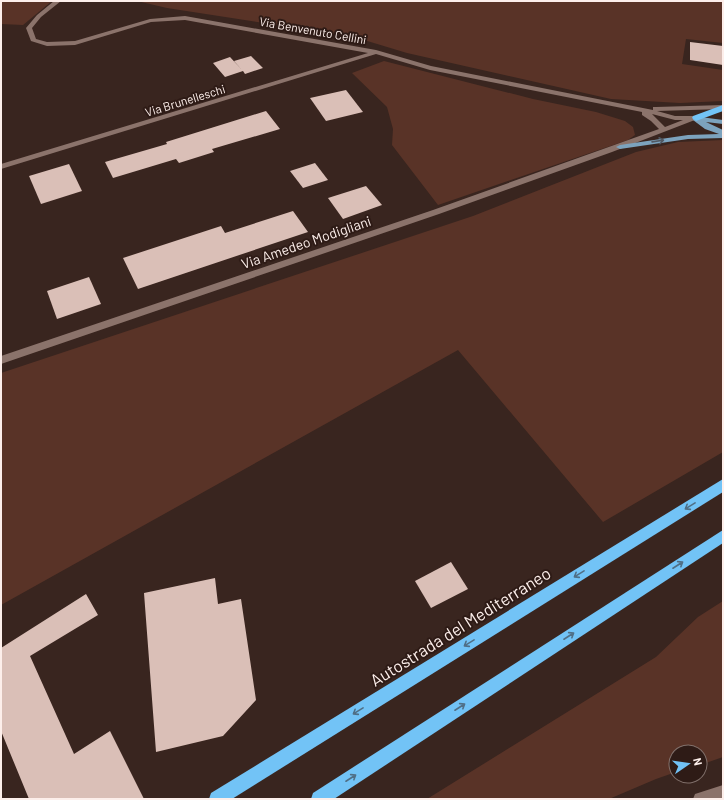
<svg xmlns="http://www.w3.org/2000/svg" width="724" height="800" viewBox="0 0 724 800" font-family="Barlow,sans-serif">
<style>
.green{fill:#593327}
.building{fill:#dabfb7}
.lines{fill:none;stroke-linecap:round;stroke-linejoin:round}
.minor{fill:#8b736b;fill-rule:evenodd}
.major{fill:#7ca3be;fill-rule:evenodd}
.highway{fill:#72c3f6;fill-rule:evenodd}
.oneway{stroke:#515862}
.oneway2{stroke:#506f86}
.labels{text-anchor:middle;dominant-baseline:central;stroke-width:4;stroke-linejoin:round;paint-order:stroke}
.far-street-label{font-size:12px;fill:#fdefeb;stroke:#2e1b16}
.street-label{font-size:14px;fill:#fdefeb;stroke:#2e1b16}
.near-street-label{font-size:17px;fill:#fdefeb;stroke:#2e1b16}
</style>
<rect width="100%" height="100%" fill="#39251f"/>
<g class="green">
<polygon points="1,1 52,1 23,25 1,24"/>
<polygon points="137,1 723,1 723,43 686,39 682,64 723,70 723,101 680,103 611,99 407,53 354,37 167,8"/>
<polygon points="384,61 533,99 596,112 625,121 633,127 635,135 628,140 438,205 392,145 393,129 387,107 352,73"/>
<polygon points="723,140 723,452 603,522 458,350 1,605 1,373 473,216 636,152 678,142"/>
<polygon points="723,601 723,757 700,765 700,752 676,752 676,772 656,779 609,799 427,799 656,657 698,617"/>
</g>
<g class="building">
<polygon points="690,42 723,46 723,65 690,60"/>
<polygon points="251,56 263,68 245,74 243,71 225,77 213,63 230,57 242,70 234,61"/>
<polygon points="346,90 363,112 326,121 310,98"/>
<polygon points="266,111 280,129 212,149 214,152 179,163 176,159 113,178 105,162 167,144 166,142"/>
<polygon points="315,163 328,180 303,188 290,171"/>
<polygon points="69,164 82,191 41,204 29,176"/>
<polygon points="366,186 382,205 343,219 328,198"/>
<polygon points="293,211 308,232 138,289 123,258 221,226 225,233"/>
<polygon points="89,277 101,304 57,319 47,291"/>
<polygon points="451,562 468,589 431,608 415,581"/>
<polygon points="215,578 218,604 241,599 256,700 223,736 156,752 144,593"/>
<polygon points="86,594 98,615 30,656 74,754 110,731 144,799 29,799 1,731 1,648"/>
</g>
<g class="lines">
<g class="minor">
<path d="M54,1H61L41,17L32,28L36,39L47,42L75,41L150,19L185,16L376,50L431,66L653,110V107H656L723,105V109L657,111L675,116H696L700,118L612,152L439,214L1,364V356L433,210L659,129L651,121L642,115V112L430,70L376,54L1,169V164L368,53L185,20L151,22L75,45L47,46L31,41L26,28L37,15ZM652,114L675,120H683L665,127Z"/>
<polygon points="723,785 723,799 693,799 695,794"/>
</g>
<polygon class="major" points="693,116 723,120 723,124 706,122 723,130 723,138 688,139 620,149 616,147 620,145 688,135 719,134 705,129 693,120"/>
<g class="highway">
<polygon points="723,105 723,111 696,121 692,118 693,116"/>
<polygon points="723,479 723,492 232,799 209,799 211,793"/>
<polygon points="723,530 723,543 334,799 311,799 313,793"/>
</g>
</g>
<defs><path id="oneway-shaft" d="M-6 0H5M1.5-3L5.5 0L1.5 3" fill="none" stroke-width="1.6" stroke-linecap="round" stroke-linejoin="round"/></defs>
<use class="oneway" href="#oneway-shaft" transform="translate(658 141) rotate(-8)"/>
<g class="oneway2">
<use href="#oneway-shaft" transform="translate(690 506) rotate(148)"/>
<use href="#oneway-shaft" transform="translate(678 565) rotate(-33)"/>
<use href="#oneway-shaft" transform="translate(579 574) rotate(148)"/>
<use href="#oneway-shaft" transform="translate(569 636) rotate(-33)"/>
<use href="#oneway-shaft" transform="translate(469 643) rotate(148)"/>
<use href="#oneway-shaft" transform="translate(460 707) rotate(-33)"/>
<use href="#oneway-shaft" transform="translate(358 711) rotate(148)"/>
<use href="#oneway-shaft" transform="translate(351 778) rotate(-33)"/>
</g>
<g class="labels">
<g class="far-street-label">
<text transform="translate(313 30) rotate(10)">Via Benvenuto Cellini</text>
<text transform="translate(185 100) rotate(-17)">Via Brunelleschi</text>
</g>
<g class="street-label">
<text transform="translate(306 242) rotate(-19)">Via Amedeo Modigliani</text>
</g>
<g class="near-street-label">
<text transform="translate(460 626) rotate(-32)">Autostrada del Mediterraneo</text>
</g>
</g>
<rect width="724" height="800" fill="none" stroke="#fdefeb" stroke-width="4"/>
<g transform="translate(688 764) rotate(77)"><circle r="19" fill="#2e1b16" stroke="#81706b"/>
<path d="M0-3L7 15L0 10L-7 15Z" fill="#71c1f4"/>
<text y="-6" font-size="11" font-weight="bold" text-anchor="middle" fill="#fdefeb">N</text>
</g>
</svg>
